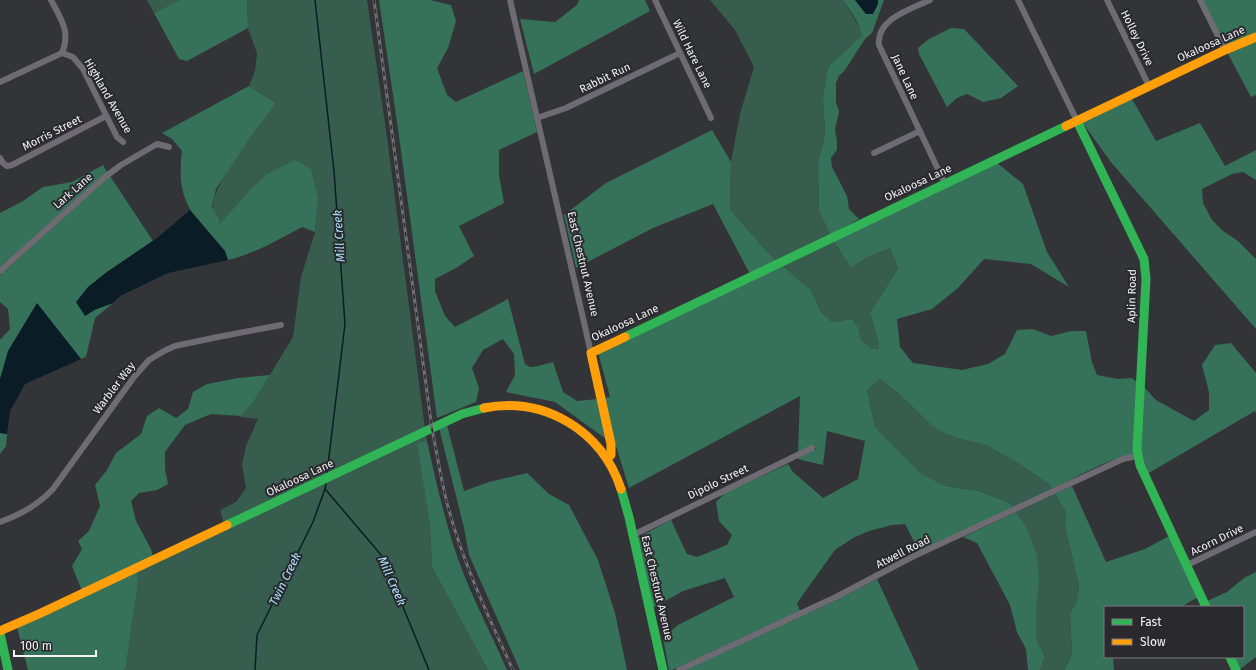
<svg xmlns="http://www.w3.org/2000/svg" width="1256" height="670" viewBox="0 0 1256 670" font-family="'Fira Sans',sans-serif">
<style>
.green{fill:#365d4d}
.forest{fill:#36715a}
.water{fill:#0a1d27}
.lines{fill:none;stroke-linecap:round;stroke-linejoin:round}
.stream{stroke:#0a1d27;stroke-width:1.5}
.street{stroke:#6e6b73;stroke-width:6}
.fast{stroke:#30b455;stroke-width:9}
.slow{stroke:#ff9f0a;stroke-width:9}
.rail-casing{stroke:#6f7073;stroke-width:3}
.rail{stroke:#29292e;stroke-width:1.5;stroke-dasharray:4.5;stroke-linecap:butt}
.labels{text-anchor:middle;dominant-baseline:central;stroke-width:4;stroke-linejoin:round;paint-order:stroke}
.street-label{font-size:11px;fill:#f3f4f7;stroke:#29292e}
.water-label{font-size:12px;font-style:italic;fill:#ace2fd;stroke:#29292e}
</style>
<rect width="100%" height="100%" fill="#333437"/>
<g class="green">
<polygon points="147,0 180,0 154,13"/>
<path d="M247,0H367L387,137L425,429L224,524L220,510L236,502L246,488L242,465L246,446L258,419L240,417L254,401L293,337L301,277L315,232L318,199L248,192L219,226C219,217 213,212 213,206C212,185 262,121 276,103L249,86L255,71L257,53L248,29Z"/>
<polygon points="710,0 843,0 861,30 862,35 828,67 823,96 825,134 818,163 819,210 830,235 776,261 730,210 731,162 740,114 754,67 735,30"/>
<polygon points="833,240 851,268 868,257 890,248 898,268 870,313 874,326 877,330 879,349 872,349 861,340 858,327 852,319 832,322 821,312 811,290 783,266"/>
<polygon points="880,379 898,393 928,422 961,439 986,445 1021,465 1050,485 1052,489 1013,508 1010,503 979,491 946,486 922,474 875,427 867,390"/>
<polygon points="426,435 427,441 418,444 430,526 432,567 488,670 124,670 126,666 138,583 137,571"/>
<polygon points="1055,494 1066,512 1065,526 1079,586 1076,604 1070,614 1072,654 1064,670 1040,670 1045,656 1036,639 1036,612 1026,526 1016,512"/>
</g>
<g class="forest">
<polygon points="180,0 247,0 248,28 187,61 179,59 154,13"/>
<polygon points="379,0 430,0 451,5 456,21 448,48 437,68 447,95 456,102 523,71 537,132 499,150 499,175 504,203 459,226 474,256 456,268 435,279 435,291 445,316 455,327 508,299 525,364 530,367 534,367 553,362 563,392 577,401 598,399 606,439 555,402 506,392 515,375 514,354 503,339 483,350 472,368 479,388 476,402 437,418 399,136"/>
<polygon points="579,0 645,0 650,11 534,74 520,19 555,22 577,5"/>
<path d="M843,0H855L866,14L878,4V0H884L872,33L865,39L845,70L839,76L836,83V103L839,111L835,130L837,141V150L831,158L832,167L847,196L849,209L859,219L830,235L819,210L818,163L825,134L823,96L828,67L862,35C859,22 850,11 843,0Z"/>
<polygon points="1201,0 1256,0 1256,34 1225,47"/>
<polygon points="951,28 964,29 1018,86 1001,98 983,102 967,94 957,98 947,107 919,54 918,48 929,39"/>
<polygon points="1256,40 1256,95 1251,97 1227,52"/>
<path d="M249,86L276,103L250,138L216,189L212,206L219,220V225L248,192L267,174L295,160L311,169L318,199L315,232L302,227C278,240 254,254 228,260C224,248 215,240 206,231C182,204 178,185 182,151L172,139L162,133Z"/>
<polygon points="1131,97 1156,141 1200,123 1225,166 1256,150 1256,180 1243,172 1232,174 1202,189 1203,203 1212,220 1223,231 1238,241 1256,259 1256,329 1110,161 1082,122"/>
<polygon points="712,130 731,162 730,210 776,261 750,274 713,204 653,228 576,268 564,215 606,183"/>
<path d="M996,162L1023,184L1047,252L1069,287L1031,264L984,259L958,288L932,309L897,319L900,347L913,363L962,370L988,364L1005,354L1017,330L1033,329L1051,336L1071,331H1086L1092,362L1097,375L1118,379L1132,378L1137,382L1134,454C1105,460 1079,476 1052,489L1050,485L1021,465L986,445L961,439L940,431L928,422L898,393L880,379L867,390L875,427L922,474L946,486L979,491L1010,503L1013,508L919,551L905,524L892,525L869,531L853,538L835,550L797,603L800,611L672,670H669L663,638L678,625L734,597L725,578L683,591L653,608L637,538L671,520L687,554L697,557L727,545L732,535L719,521L716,502L725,493L788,464L793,472L823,498L858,479L865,441L827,431L823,465L798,459V458L816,449L813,445L798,452L800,396L629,488L616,446L614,444L604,398L610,397L598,352L783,266L811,290L821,312L832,322L852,319L858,327L861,340L872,349H879C878,334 874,327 870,313L898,268L890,248L868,257L851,268L833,240Z"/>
<polygon points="103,165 107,172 0,267 0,213 23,201 43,187 72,182"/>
<polygon points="110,176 153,241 107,272 88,287 85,316 94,310 113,303 95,318 86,357 81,359 37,304 0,379 0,340 10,329 8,309 0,302 0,275"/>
<polygon points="1231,343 1256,373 1256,414 1255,411 1147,474 1141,457 1143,386 1156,400 1194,421 1209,410 1209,392 1202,365 1215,345"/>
<polygon points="270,375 254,401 241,416 211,414 185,425 165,452 165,469 168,484 157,490 139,493 131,501 136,521 151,549 153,557 82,591 72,566 82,549 78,541 89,531 100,506 95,485 107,470 116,453 141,434 147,416 159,408 176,418 188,409 193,392 207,384 238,378"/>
<polygon points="447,425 464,491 489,482 527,473 549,494 569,505 598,560 615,613 627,670 520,670 469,555 464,528 439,428"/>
<polygon points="0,433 7,434 6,446 0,454"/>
<path d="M427,441C438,491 449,540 469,587C481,615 495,642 507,670H488L432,567L430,526L417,443Z"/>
<polygon points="1072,486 1106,562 1145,549 1169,536 1198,597 1181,607 1105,607 1105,657 1113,657 1114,670 1064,670 1072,654 1070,613 1076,604 1079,586 1065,526 1066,512 1055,494"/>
<polygon points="1016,512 1026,526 1037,555 1039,578 1036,612 1036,639 1045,656 1040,670 1028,670 1026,649 1017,632 1010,605 977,543 963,537"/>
<polygon points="137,571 138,583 126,666 124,670 28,670 17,627"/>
<polygon points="1256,572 1256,657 1239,670 1233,657 1243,657 1243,607 1210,607 1207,601 1227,592 1244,578"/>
<polygon points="877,579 919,670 685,670 837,600"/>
</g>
<g class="water">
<polygon points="855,0 878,0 878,4 873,14 866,14"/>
<polygon points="190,210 225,251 228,260 168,273 120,296 113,303 94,310 85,316 76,302 88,287 107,272 157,238"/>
<polygon points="37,303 81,359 25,384 10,411 7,434 0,433 0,379 8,351"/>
</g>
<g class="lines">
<g class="stream">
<polyline points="315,0 334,171 345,324 327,473"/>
<polyline points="325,489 382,556 429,670"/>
<polyline points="255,670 257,635 313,522 325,489 326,484"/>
</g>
<g class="street">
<path d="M51,0C61,19 71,32 62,53"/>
<polyline points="510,0 591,353"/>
<polyline points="655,0 711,118"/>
<path d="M930,0C911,9 876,19 879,45L945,184"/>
<polyline points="1018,0 1077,121"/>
<polyline points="1107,0 1149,86"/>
<polyline points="1200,0 1225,50"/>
<polyline points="62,53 73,57 83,69 117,137 123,142"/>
<polyline points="0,82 62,53"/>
<polyline points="537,118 566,108 680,53"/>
<polyline points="874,153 920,131"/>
<polyline points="0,158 3,163 7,166 12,165 106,116"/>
<polyline points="0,271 105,177 121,165 157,144 169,147"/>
<path d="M0,522C20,515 38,505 53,489L134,377L149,360L164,351L175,346L218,337L281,325"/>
<polyline points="633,535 812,448"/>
<polyline points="1187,565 1256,532"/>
<polyline points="679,670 836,597 912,557 1110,465 1123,459 1137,456"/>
</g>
<g class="fast">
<polyline points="1077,121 1144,259 1146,279 1137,449 1140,465 1206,607"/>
<polyline points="625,337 1066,126"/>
<polyline points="621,489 629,517 663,670"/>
<polyline points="227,525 462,414 484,408"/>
<polyline points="0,633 8,670"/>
<polyline points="1230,657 1236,670"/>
</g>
<g class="slow">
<polyline points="1066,126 1225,50 1256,37"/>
<path d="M484,408C545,396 602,431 621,489"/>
<polyline points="607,458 611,455 611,444 591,353 625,337"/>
<polyline points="0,631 41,613 227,525"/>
</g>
<defs>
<path id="rail" d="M374,0L432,429C437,454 441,479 447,503C462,561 488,616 513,670"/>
</defs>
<use href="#rail" class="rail-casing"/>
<use href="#rail" class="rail"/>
</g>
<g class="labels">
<g class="street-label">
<text transform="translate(1137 38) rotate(64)">Holley Drive</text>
<text transform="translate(1211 44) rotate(-24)">Okaloosa Lane</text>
<text transform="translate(692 54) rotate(64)">Wild Hare Lane</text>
<text transform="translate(905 77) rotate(65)">Jane Lane</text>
<text transform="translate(605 78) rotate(-26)">Rabbit Run</text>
<text transform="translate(108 96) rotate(60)">Highland Avenue</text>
<text transform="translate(52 133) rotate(-27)">Morris Street</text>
<text transform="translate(918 183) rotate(-25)">Okaloosa Lane</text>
<text transform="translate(73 191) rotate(-41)">Lark Lane</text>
<text transform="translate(583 264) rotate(77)">East Chestnut Avenue</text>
<text transform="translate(1132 296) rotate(-89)">Aplin Road</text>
<text transform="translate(625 323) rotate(-25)">Okaloosa Lane</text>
<text transform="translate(114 388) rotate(-53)">Warbler Way</text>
<text transform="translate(300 478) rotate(-25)">Okaloosa Lane</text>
<text transform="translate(718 482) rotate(-26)">Dipolo Street</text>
<text transform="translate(1217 540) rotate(-26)">Acorn Drive</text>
<text transform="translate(903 552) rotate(-27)">Atwell Road</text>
<text transform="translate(657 588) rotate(77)">East Chestnut Avenue</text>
</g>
<g class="water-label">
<text transform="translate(339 236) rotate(-94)">Mill Creek</text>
<text transform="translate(285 579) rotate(-64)">Twin Creek</text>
<text transform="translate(392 581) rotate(66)">Mill Creek</text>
</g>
</g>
<rect x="1104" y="606" width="140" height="52" fill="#29292e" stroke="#7a7a7e"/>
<rect x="1112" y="619" width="20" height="6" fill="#30b455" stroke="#7a7a7e"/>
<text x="1140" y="626" font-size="12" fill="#f3f4f7">Fast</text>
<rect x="1112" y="639" width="20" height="6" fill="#ff9f0a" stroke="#7a7a7e"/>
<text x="1140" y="646" font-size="12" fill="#f3f4f7">Slow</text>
<path d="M14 650v6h82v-6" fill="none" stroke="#f3f4f7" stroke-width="2"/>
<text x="20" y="650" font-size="12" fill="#f3f4f7" stroke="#29292e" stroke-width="3" paint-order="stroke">100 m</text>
</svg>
